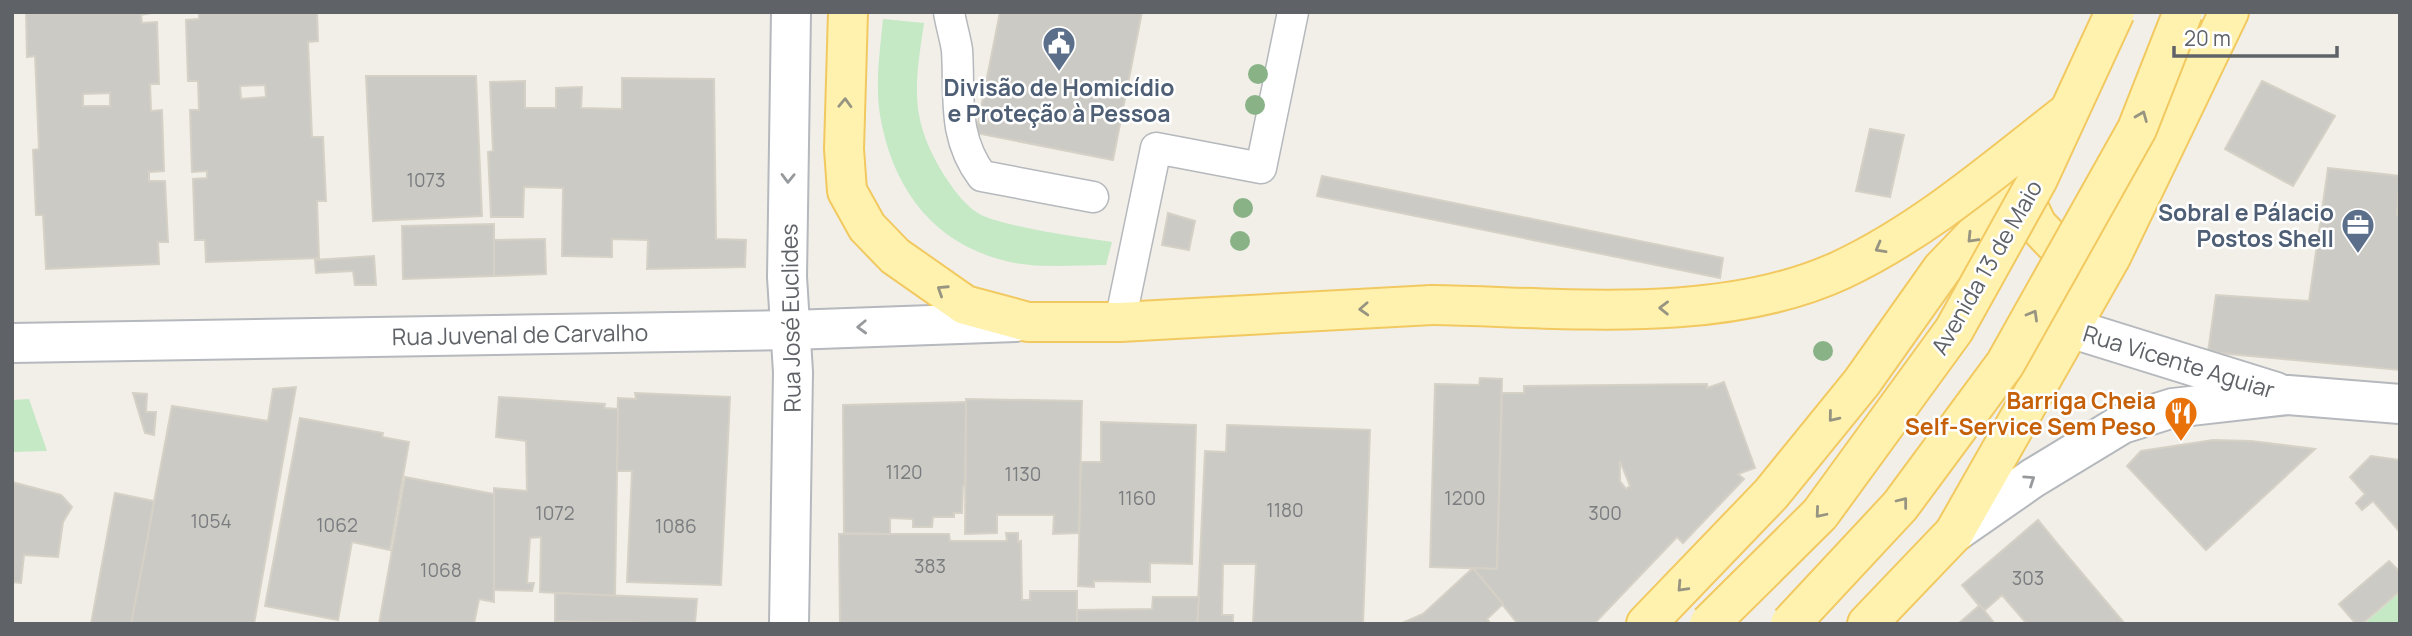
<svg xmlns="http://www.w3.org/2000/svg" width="2412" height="636" viewBox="0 0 2412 636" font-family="Manrope,sans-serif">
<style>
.green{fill:#c5e8c5}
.building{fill:#cccac5;stroke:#d6d1c6;stroke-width:2;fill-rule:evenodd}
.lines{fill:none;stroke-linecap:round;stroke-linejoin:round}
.service-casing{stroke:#b5b8bc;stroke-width:33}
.minor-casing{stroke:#b5b8bc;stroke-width:42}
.primary-casing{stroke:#f2c960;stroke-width:42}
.service{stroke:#fff;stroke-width:30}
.minor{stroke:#fff;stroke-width:38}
.primary{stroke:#fff2af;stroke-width:38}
.primary-bridge-casing{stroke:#f2c960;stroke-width:42;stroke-linecap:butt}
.primary-bridge{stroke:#fff2af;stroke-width:38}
.tree{fill:#89b387}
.oneway{stroke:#979581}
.oneway2{stroke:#979a9d}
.labels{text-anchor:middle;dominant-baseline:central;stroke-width:5;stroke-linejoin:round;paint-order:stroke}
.number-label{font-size:19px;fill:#7a7d7f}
.service-label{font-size:23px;font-weight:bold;fill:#4e5e75;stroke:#fff}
.street-label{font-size:23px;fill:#5f6368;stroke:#fff}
.food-label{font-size:23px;font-weight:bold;fill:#c56008;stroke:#fff;text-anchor:end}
</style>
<rect width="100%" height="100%" fill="#f1efe8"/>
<g class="green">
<path d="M883,19L924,23C914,90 909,121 948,181C956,193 968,208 981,215C1011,228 1078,237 1112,242L1106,265C1077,265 1044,268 1015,263C937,248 893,192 880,115C875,85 880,50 883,19Z"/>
<polygon points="29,399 47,451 12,452 12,400"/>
<polygon points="2400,592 2400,624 2364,624"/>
</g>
<g class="building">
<path d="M26,12H157L141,15L142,23L157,22L159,84H150L151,111L162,110L164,171L149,172V181H165L168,242H158L159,264L46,269L43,215H36L33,150L39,149L35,56L27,57ZM110,93V106H83V94Z"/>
<path d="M199,12H317L318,41L308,42L312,137H323L326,201H317L319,258L206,262L205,240H195L193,179L207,178V171L192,172L190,110H199L198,81H188L186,20L199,19ZM265,85L266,97L241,99L240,86Z"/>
<polygon points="1000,12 1142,12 1113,160 976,133"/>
<polygon points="366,76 476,76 482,216 373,221"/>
<polygon points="622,78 714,79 716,239 746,240 745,267 647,269 648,240 612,239 612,257 562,256 563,188 524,187 523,217 491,217 488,152 493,151 490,82 525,81 525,108 556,108 556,88 582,87 581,108 622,109"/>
<polygon points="2262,81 2335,116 2293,186 2225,149"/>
<polygon points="1870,129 1904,135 1890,197 1856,191"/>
<polygon points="2328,168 2400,176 2397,215 2400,216 2400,370 2208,352 2216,295 2309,301"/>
<polygon points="1322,176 1723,258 1720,278 1317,196"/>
<polygon points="1168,213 1195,221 1189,250 1162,245"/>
<polygon points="494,224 494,276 403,279 402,226"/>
<polygon points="545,239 546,274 494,276 494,240"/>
<polygon points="374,256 376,285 355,285 353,271 316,273 315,260"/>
<polygon points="1480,378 1502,379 1497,569 1430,567 1435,384 1479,385"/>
<path d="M1724,382L1755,468L1738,474L1744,479L1683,543L1677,537L1594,624H1518L1473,568L1497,569L1502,393H1524V386L1707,384V388ZM1620,461L1630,486L1626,489L1620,481Z"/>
<polygon points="296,387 254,624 131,624 172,406 268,421 273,389"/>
<polygon points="133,393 147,394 146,412 156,412 154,435 145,433"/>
<polygon points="635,393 730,397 721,585 627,582 632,471 616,471 618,398 636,399"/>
<polygon points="499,397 605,404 604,408 618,409 615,596 540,592 541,537 530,538 527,583 534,583 532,591 494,590 494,488 527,491 526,441 496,437"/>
<polygon points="966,399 1082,401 1079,533 1053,534 1054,515 997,515 997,533 965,534"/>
<polygon points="966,402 965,486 963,486 962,513 954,513 954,517 933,517 932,527 913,527 913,519 890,518 890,534 844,533 843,405"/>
<polygon points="300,418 383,433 382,437 409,442 390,550 352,542 338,620 265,606"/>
<polygon points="1101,422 1196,425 1192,564 1150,563 1150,582 1094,581 1094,587 1078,586 1081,462 1101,462"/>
<polygon points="1227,425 1370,430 1363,624 1253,624 1256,564 1223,564 1222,615 1233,615 1233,624 1197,624 1205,451 1226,452"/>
<polygon points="2213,440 2251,441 2315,449 2206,550 2127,466 2141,451"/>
<polygon points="2371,456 2400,460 2400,532 2373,501 2362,510 2356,503 2365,494 2350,477"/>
<polygon points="405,477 494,494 494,602 479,599 474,624 379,624"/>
<polygon points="12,482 61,495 72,507 63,522 58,557 24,555 21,583 12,582"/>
<polygon points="115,493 154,501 147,541 131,624 91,624"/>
<polygon points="2038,520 2060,547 2125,624 2027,624 2002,595 1984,611 1981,608 1962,585"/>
<polygon points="1006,533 1018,533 1018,542 1021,541 1022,600 1030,600 1030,591 1077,591 1077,624 840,624 839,534 949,534 950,541 1007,541"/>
<polygon points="2389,561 2400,572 2400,591 2362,624 2356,624 2339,604"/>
<polygon points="1473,568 1503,604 1487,619 1491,624 1400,624 1423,614"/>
<polygon points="555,593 697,599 695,623 700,624 555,621"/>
<polygon points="1153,597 1199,597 1197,624 1077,624 1077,610 1152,609"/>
<polygon points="1980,605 1995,624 1958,624"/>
</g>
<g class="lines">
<defs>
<g id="service">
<path d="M949,12C951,25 955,37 957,50C960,96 952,136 982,176L1093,197"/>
<polyline points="1120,322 1156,148 1261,168 1293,12"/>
</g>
<g id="minor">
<polyline points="2070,328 2276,392"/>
<polyline points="12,343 791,330 1016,322"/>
<polyline points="1954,533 2033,478 2122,424 2173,408 2288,395 2400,404"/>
<polyline points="789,624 793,372 787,277 791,12"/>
</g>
<g id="primary">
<polyline points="848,12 844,149 847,191 867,227 895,256 965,305 1028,322 1120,322 1432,305"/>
<polyline points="2017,183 2037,225 2058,247 2099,255"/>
<polyline points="1646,624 1771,494 1862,382 1942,269 1993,216 2032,162"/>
<polyline points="1867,624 1954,533 2112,255 2229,12"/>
</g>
</defs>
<use href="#service" class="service-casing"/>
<use href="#minor" class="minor-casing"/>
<use href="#primary" class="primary-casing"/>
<use href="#service" class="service"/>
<use href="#minor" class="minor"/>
<use href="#primary" class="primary"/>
<defs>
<g id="primary-bridge">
<path d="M1432,305C1563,307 1720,326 1841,270C1924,231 1995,169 2067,113"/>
<polyline points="1709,624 1820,514 1954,330 2038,179 2115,12"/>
<polyline points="1790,624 1900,506 2005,364 2137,129 2183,12"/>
</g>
</defs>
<use href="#primary-bridge" class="primary-bridge-casing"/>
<use href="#primary-bridge" class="primary-bridge"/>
</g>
<g class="tree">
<circle cx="1258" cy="74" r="10"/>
<circle cx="1255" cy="105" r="10"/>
<circle cx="1243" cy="208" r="10"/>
<circle cx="1240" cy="241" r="10"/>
<circle cx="1823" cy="351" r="10"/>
</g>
<defs><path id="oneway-chevron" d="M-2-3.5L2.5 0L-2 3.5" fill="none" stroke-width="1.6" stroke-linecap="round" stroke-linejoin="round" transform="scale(1.75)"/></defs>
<g class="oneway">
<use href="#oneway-chevron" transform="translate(845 103) rotate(-88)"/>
<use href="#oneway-chevron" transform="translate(2142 116) rotate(-68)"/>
<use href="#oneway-chevron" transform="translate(1972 238) rotate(134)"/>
<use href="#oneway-chevron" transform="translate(1880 248) rotate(151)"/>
<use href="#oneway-chevron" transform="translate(942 290) rotate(-147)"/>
<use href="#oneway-chevron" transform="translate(1664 308) rotate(-179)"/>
<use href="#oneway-chevron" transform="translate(1364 309) rotate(177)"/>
<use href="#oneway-chevron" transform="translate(2033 315) rotate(-60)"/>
<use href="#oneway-chevron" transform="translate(1833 417) rotate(129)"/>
<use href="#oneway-chevron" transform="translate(1903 502) rotate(-52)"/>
<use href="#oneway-chevron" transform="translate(1820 513) rotate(130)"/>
<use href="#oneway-chevron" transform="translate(1682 587) rotate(133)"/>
</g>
<g class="oneway2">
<use href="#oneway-chevron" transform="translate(788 178) rotate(91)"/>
<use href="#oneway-chevron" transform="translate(862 327) rotate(178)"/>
<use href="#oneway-chevron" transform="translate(2030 480) rotate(-34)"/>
</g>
<defs>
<symbol id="civic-pin" viewBox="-11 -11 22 30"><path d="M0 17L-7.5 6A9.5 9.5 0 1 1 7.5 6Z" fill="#5c6f8a" stroke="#fff"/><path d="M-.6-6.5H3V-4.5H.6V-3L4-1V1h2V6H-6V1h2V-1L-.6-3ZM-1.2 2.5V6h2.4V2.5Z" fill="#fff"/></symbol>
<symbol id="office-pin" viewBox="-11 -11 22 30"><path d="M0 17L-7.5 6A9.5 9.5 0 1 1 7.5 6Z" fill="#5c6f8a" stroke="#fff"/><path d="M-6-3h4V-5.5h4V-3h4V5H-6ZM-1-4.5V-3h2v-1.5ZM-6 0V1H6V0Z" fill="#fff"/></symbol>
<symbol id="restaurant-pin" viewBox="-11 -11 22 30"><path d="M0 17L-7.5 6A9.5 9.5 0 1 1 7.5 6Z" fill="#e8710a" stroke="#fff"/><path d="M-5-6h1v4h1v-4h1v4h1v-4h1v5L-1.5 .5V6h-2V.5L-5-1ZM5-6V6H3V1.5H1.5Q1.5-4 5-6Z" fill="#fff"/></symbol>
</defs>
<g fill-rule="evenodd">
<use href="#civic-pin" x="1040" y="24" width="38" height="52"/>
<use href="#office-pin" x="2339" y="206" width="38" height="52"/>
<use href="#restaurant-pin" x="2162" y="394" width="38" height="52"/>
</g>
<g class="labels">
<g class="number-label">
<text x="426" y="180">1073</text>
<text x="904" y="472">1120</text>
<text x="1023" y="474">1130</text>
<text x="1137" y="498">1160</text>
<text x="1465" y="498">1200</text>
<text x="1285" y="510">1180</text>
<text x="555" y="513">1072</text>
<text x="1605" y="513">300</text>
<text x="211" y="521">1054</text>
<text x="337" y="525">1062</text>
<text x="676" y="526">1086</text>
<text x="930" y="566">383</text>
<text x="441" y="570">1068</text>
<text x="2028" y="578">303</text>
</g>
<g class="service-label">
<text x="1059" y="87">Divisão de Homicídio<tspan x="1059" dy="26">e Proteção à Pessoa</tspan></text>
<text x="2334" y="212" text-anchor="end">Sobral e Pálacio<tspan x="2334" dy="26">Postos Shell</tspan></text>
</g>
<g class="street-label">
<text transform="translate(1986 267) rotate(-60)">Avenida 13 de Maio</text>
<text transform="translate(790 318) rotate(-91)">Rua José Euclides</text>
<text transform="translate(520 334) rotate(-1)">Rua Juvenal de Carvalho</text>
<text transform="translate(2179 361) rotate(17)">Rua Vicente Aguiar</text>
</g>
<g class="food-label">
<text x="2156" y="400">Barriga Cheia<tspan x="2156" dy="26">Self-Service Sem Peso</tspan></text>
</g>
</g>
<rect width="2412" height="636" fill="none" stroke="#5f6368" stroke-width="28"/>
<path d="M2174 46v10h163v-10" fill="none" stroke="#5f6368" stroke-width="3.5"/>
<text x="2184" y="46" font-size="21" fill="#5f6368" stroke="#ffffff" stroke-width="5" paint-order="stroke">20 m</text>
</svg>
